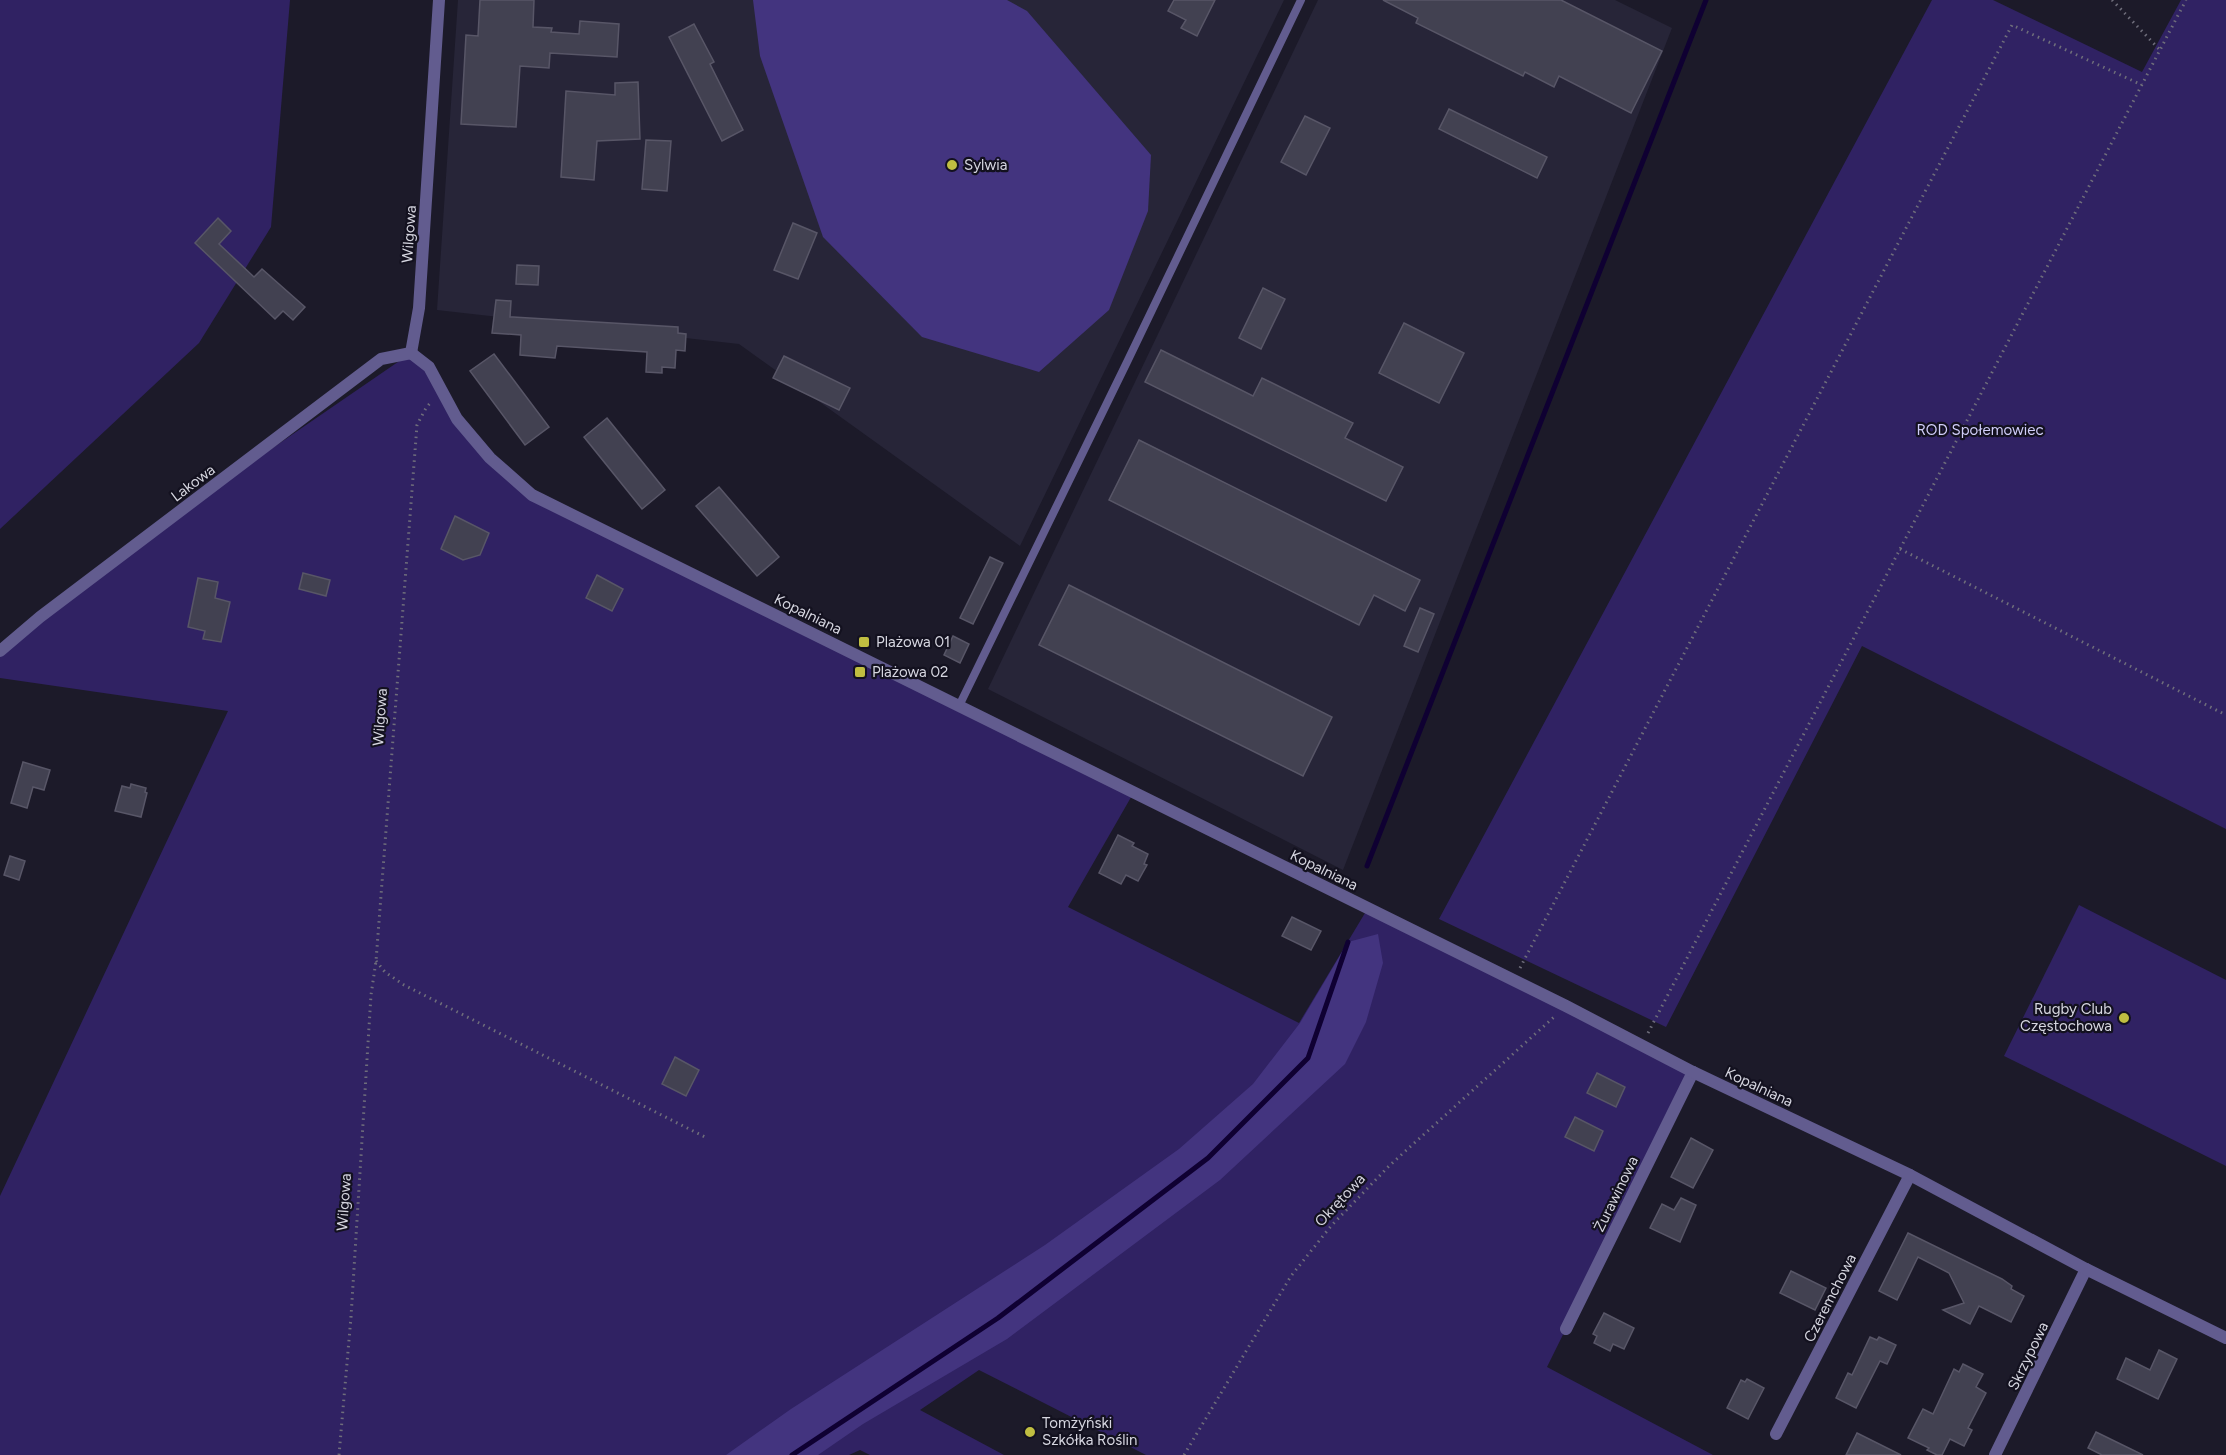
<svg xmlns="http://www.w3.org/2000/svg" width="2226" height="1455" viewBox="0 0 2226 1455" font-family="Figtree,sans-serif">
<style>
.built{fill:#272538}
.green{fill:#302263}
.forest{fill:#43347f}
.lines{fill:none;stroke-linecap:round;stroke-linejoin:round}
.stream{stroke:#0f0032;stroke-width:5}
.building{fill:#424151;stroke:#585667;stroke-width:1.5}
.path{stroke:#6f6e7b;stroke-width:3;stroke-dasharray:1.5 4.5;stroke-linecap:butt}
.service{stroke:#625c8f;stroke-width:8}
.minor{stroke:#625c8f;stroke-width:12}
.tertiary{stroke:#625c8f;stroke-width:12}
.poi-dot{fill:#c0be41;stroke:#13111f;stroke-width:2}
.labels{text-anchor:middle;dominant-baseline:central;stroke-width:4.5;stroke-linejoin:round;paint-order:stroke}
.poi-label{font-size:15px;fill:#d6d6e0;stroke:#13111f;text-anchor:start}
.street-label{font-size:15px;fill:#d6d6e0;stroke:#13111f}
.park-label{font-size:15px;fill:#d0cdf9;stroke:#13111f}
</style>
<rect width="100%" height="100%" fill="#1c1a29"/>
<g class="built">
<polygon points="458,0 1284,0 1020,546 739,344 437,310"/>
<polygon points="1318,0 1615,0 1672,28 1343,870 988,689"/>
</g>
<g class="green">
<polygon points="0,0 290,0 271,227 199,343 0,529"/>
<polygon points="1932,0 1993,0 2142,72 2181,0 2226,0 2226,829 1862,646 1666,1027 1439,919"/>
<polygon points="411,353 429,367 457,419 532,495 1134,792 1068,907 1299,1023 1368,908 1693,1072 1547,1367 1713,1455 1146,1455 979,1370 920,1410 1004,1455 870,1455 860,1450 849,1455 0,1455 0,1196 228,711 0,678 0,655 172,517"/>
<polygon points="2079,905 2226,980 2226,1166 2004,1056"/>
</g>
<g class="forest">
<polygon points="753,0 1007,0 1027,11 1151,155 1148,211 1109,310 1039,372 922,337 823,237 760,56"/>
<polygon points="1378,934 1383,963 1366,1022 1345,1064 1220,1180 1007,1339 863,1424 818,1455 726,1455 791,1409 1045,1245 1179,1149 1253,1084 1300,1023 1348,942"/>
</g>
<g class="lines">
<g class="stream">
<polyline points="1367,866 1706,0"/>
<polyline points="792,1455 998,1318 1208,1158 1308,1058 1348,942"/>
</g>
</g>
<g class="building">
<polygon points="480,0 534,0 533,27 552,28 551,32 579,34 580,21 619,24 617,57 550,53 549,68 520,66 516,127 461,124 466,35 478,36"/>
<polygon points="1174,0 1215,0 1197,36 1181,28 1186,20 1168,11"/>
<polygon points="1383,0 1561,0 1662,51 1631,113 1559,76 1554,87 1525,72 1523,76 1416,23 1418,18"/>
<polygon points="694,24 714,62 710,64 743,130 722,141 669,37"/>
<polygon points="638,82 640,139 597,141 594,180 561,177 566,91 615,95 615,83"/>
<polygon points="1449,109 1547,157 1537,178 1439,129"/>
<polygon points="1305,116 1330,128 1306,175 1281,162"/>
<polygon points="646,140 671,141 667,191 642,189"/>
<polygon points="218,218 231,231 219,244 254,277 262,269 305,307 293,320 283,311 275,319 195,243"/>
<polygon points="793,223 817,233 798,279 774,270"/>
<polygon points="517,265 539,266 538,285 516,284"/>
<polygon points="1263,288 1285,299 1261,349 1239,338"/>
<polygon points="496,300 511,301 510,317 513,317 678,327 678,333 686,334 685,351 676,350 675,368 662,367 662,373 646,372 647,352 557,346 555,358 520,355 521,335 492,333"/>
<polygon points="1404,323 1464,353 1439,403 1379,373"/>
<polygon points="1161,350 1253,396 1262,378 1353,423 1345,438 1403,467 1386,501 1145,382"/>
<polygon points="494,354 549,427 525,445 470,371"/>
<polygon points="784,356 850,388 839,410 773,378"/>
<polygon points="607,418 665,490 642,509 584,437"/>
<polygon points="1139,440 1420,580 1405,611 1374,595 1359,625 1109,500"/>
<polygon points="719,487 779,557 757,576 696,506"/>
<polygon points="455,516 489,533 480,555 463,560 441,549"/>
<polygon points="990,557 1003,563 973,624 960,618"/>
<polygon points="303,573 330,580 326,596 299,589"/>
<polygon points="597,575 623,589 612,611 586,598"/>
<polygon points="198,578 218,582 215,598 230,602 221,642 203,639 205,631 188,627"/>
<polygon points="1069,585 1332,717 1303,776 1039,645"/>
<polygon points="1420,608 1434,614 1418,652 1404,646"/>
<polygon points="953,636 969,644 960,663 944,655"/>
<polygon points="23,762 50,770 44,790 33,787 27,808 11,803"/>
<polygon points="131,784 146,788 145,792 147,793 141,817 115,811 122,786 130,788"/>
<polygon points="1118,835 1134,843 1132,846 1148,854 1144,864 1147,865 1138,881 1126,875 1121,884 1099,873"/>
<polygon points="10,856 25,861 19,880 4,875"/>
<polygon points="1292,917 1321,931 1311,950 1282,936"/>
<polygon points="675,1057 699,1070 686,1096 662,1084"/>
<polygon points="1597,1073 1625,1087 1616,1107 1587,1093"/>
<polygon points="1575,1117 1603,1131 1594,1151 1565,1137"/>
<polygon points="1691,1138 1713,1150 1693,1188 1671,1177"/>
<polygon points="1681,1198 1696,1205 1680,1242 1650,1228 1662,1204 1674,1210"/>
<polygon points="1908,1233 2002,1279 2012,1286 2011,1289 2024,1296 2011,1322 1979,1306 1970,1324 1943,1310 1964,1303 1949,1273 1918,1257 1897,1300 1879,1291"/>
<polygon points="1791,1271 1826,1288 1815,1310 1780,1293"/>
<polygon points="1604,1313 1634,1328 1624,1349 1613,1344 1610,1351 1594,1343 1597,1336 1593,1334"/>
<polygon points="1870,1337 1877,1340 1879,1337 1896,1345 1887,1364 1880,1361 1856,1408 1836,1398 1848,1373 1852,1375"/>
<polygon points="2159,1350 2177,1359 2158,1399 2117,1379 2126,1358 2150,1370"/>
<polygon points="1963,1364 1983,1374 1976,1387 1986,1393 1968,1428 1972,1430 1964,1446 1950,1439 1942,1455 1937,1455 1927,1450 1929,1448 1908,1438 1923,1409 1933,1414 1954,1369 1959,1372"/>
<polygon points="1747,1379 1764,1388 1748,1419 1727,1408 1741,1380 1745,1382"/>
<polygon points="2096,1432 2143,1455 2102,1455 2088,1448"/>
<polygon points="1857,1433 1901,1455 1846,1455"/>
</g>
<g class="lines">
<g class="path">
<polyline points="2112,0 2160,50"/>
<polyline points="1900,549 2226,715"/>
<polyline points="376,961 385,972 404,985 707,1138"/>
<polyline points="1520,968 2012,25 2142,85"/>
<polyline points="1648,1033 2186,0"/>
<polyline points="339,1455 351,1317 371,995 376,961 417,425 426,408 431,402"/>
<polyline points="1184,1455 1291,1276 1331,1226 1390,1165 1554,1017"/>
</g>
<polyline class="service" points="959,706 1128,360 1301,0"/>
<g class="minor">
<polyline points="411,353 419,308 439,0"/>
<polyline points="1566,1329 1693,1072"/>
<polyline points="1776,1434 1910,1175"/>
<polyline points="1995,1455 2086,1269"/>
</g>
<polyline class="tertiary" points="0,651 40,617 381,359 411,353 429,367 457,419 490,458 532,495 1566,1006 1693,1072 1910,1175 2086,1269 2226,1338"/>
</g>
<g class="poi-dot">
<circle cx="952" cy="165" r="6"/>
<rect x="858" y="636" width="12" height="12" rx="3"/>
<rect x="854" y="666" width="12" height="12" rx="3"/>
<circle cx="2124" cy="1018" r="6"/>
<circle cx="1030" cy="1432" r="6"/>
</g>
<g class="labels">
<g class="poi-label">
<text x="964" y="165">Sylwia</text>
<text x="876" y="642">Plażowa 01</text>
<text x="872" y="672">Plażowa 02</text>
<text x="2112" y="1009" text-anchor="end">Rugby Club<tspan x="2112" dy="17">Częstochowa</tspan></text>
<text x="1042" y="1423">Tomżyński<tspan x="1042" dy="17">Szkółka Roślin</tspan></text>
</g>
<g class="street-label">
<text transform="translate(409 234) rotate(-86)">Wilgowa</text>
<text transform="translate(193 483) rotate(-37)">Lakowa</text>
<text transform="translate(808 614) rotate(26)">Kopalniana</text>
<text transform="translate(380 717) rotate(-86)">Wilgowa</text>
<text transform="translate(1324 870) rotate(26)">Kopalniana</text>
<text transform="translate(1759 1087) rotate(25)">Kopalniana</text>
<text transform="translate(1616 1194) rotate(-64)">Żurawinowa</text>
<text transform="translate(1340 1200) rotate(-47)">Okrętowa</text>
<text transform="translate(344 1202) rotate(-86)">Wilgowa</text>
<text transform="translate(1830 1298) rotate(-63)">Czeremchowa</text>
<text transform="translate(2028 1356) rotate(-64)">Skrzypowa</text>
</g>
<g class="park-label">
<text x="1980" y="430">ROD Społemowiec</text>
</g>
</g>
</svg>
